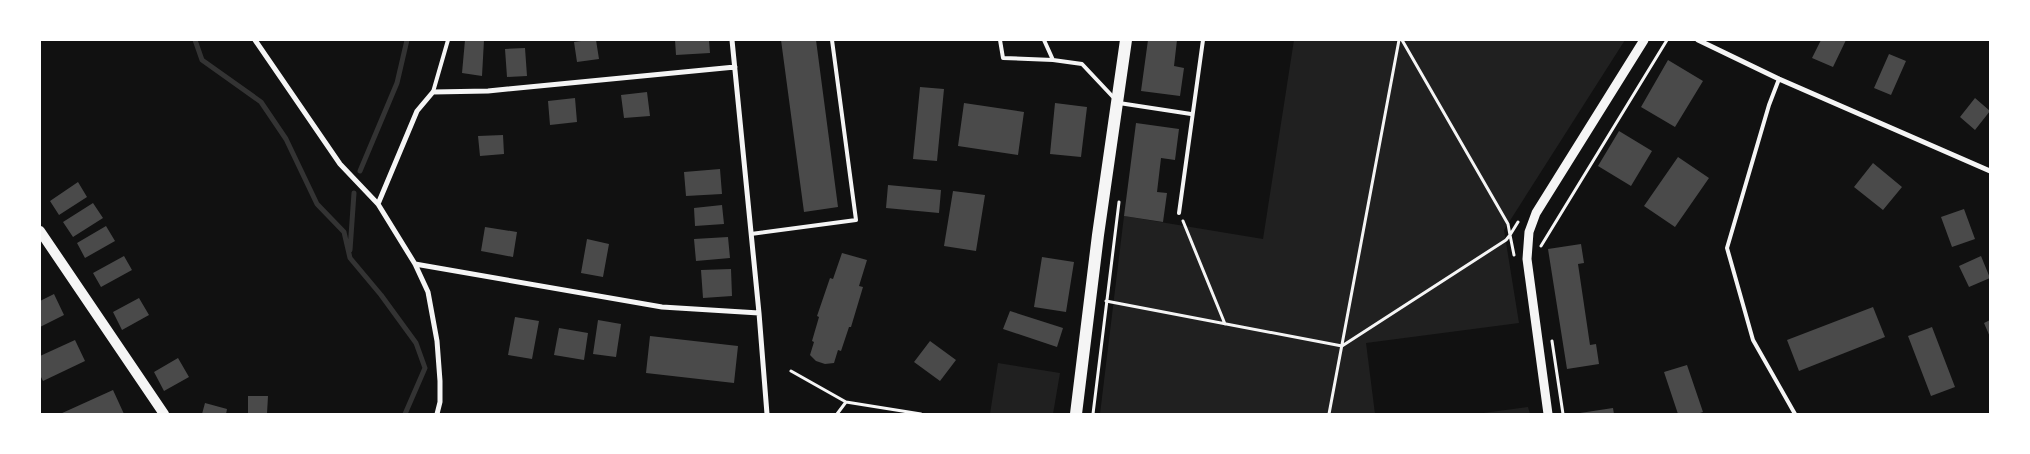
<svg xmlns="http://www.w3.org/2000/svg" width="2030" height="454" viewBox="0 0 2030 454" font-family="Arial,sans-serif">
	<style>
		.green { fill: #202020 }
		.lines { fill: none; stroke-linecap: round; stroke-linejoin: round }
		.stream { stroke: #333; stroke-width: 5 }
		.building { fill: #4a4a4a }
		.path { stroke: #f5f5f5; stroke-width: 3 }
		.service { stroke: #f5f5f5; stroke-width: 4 }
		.minor { stroke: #f5f5f5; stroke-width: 5 }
		.tertiary { stroke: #f5f5f5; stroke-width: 9 }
		.secondary { stroke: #f5f5f5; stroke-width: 10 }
		.primary { stroke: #f5f5f5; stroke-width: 12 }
	</style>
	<rect width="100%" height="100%" fill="#111"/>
	<path class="green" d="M1294,40H1625L1504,230L1519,323L1366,343L1375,414H1100L1124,216L1263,239Z
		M998,363L1060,373L1053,414H990Z
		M1528,407L1530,414H1476Z"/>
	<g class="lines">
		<path class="stream" d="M195,40L202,60L261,102L286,139L317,204L344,232L350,258L381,295L416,343L425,368L405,414
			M360,171L397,83L407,40
			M350,250L354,193"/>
	</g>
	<path class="building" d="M465,40H484L482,76L462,73Z
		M588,40H596L599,59L577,62L574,42Z
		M675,40H709L710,53L676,55Z
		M781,40H816L838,207L804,212Z
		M1148,40H1177L1174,66L1184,68L1180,96L1141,91Z
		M1821,40H1846L1833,67L1812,58Z
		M525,48L527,76L507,77L505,49Z
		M1889,54L1906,61L1891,95L1874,88Z
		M1668,60L1703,81L1675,127L1641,107Z
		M920,87L944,89L937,161L913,159Z
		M647,92L650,116L624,118L621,95Z
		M575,98L577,122L550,125L548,101Z
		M1975,98L1990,111L1975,130L1960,117Z
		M964,103L1024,112L1018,155L958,146Z
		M1055,103L1087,107L1081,157L1050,154Z
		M1136,123L1179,129L1175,160L1161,158L1157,192L1167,193L1163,222L1124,216Z
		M1619,131L1652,151L1631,186L1598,166Z
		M503,135L504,154L480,156L478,136Z
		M1678,157L1709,178L1675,227L1644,206Z
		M1873,163L1902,187L1883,210L1854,187Z
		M720,169L722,194L686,196L684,172Z
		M78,182L87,197L59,215L50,201Z
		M888,185L941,190L939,213L886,208Z
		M953,191L985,195L976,251L944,246Z
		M93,203L103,218L73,237L63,222Z
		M722,205L724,224L695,226L694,208Z
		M1964,209L1975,239L1952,247L1941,217Z
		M106,226L115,241L85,258L77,243Z
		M485,227L517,232L513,257L481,251Z
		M728,237L730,258L696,261L694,239Z
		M587,239L609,244L603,277L581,273Z
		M1581,244L1584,263L1578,264L1590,345L1596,344L1599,364L1567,369L1548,249Z
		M842,253L867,260L859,286L863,287L851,327H849L841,351L838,350L834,363L825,364L816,361L810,355L814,342L812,341L819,317L817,316L830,278L833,279Z
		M124,256L132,270L101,287L93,273Z
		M1981,256L1990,278L1969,287L1959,266Z
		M1042,257L1074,262L1066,312L1034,307Z
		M731,269L732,296L703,298L701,270Z
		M54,294L64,315L40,327V301Z
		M139,298L149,315L122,330L113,312Z
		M1873,307L1885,337L1799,371L1787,340Z
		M1010,311L1063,328L1057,347L1003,329Z
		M515,317L539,321L532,359L508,355Z
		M598,320L621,324L616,357L593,354Z
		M1990,320V337L1984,323Z
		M1932,327L1955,387L1931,396L1908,336Z
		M559,328L588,333L584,360L554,355Z
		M650,336L738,346L734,383L646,373Z
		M75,340L85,361L43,381L40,375V356Z
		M930,341L956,360L940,381L914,362Z
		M178,358L189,377L164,391L154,372Z
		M1687,365L1703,412L1697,414H1678L1664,372Z
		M113,390L124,414H60Z
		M248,396H268L267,414H248Z
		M205,403L227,409L226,414H202Z
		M1613,408L1614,414H1580V413Z"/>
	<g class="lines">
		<path class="path" d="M1183,221L1225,324
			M1541,246L1667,40
			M1514,255L1510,235L1518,222
			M1106,301L1342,346L1506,240L1510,235L1508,224L1402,40
			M1552,341L1563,414
			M791,371L846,402L921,414
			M837,414L846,402
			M1093,414L1119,202
			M1329,414L1399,40"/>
		<path class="service" d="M1000,40L1003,58L1053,60
			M1044,40L1053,60L1082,64L1114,98
			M1779,79L1769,105L1727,248L1753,340L1795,414
			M433,92L448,40
			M1119,103L1191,114
			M1179,213L1203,40
			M751,234L856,220L832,40"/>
		<path class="minor" d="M255,40L340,164L378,204L415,264L428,292L437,341L440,381V402L437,414
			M732,40L759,313L767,414
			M1698,40L1779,79L1990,171
			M378,204L417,111L433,92L488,91L735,67
			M415,264L662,307L759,313"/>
		<path class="tertiary" d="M1548,414L1527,259L1529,232L1536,213L1644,40"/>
		<path class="secondary" d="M40,231L164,414"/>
		<path class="primary" d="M1076,414L1098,235L1126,40"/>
	</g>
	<rect width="2030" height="454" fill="none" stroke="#ffffff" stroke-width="82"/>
</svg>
